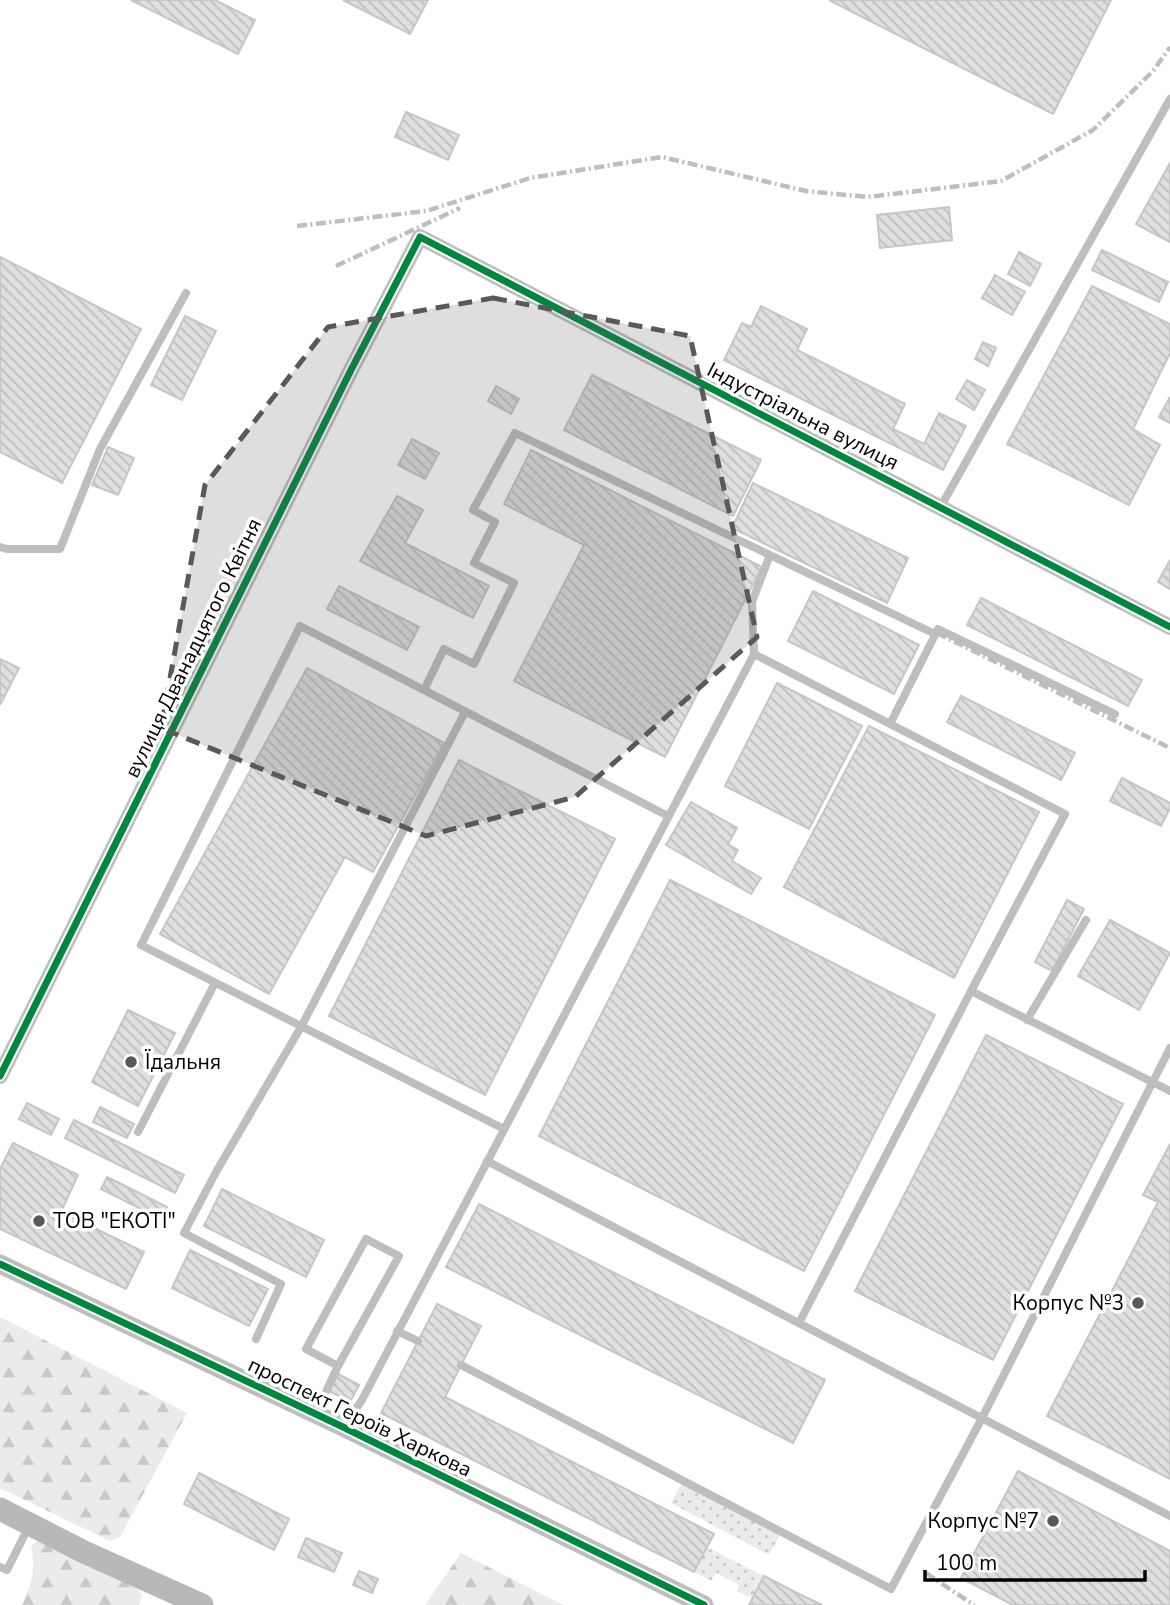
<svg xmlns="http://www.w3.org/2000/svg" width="1170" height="1605" viewBox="0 0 1170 1605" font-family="'Nunito Sans',sans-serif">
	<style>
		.grass { fill: url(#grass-dots) }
		.forest { fill: url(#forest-firs) }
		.building { fill: url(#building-back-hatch); stroke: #c6c6c6; stroke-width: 2 }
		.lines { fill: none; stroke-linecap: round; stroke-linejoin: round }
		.service { stroke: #bebebe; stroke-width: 8 }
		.minor { stroke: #bebebe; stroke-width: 16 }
		.tertiary { stroke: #bebebe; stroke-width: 19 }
		.secondary { stroke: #b8b8b8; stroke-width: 23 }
		.rail { stroke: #bebebe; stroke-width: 4.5; stroke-dasharray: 10 3.5 2 3.5; stroke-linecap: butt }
		.cycleway-casing { stroke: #fff; stroke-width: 11 }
		.cycleway { stroke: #00873e; stroke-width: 7 }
		.marked { fill: #595959; fill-opacity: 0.2; stroke: #595959; stroke-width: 5; stroke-dasharray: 14 9; stroke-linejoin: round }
		.poi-dot { fill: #595959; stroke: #fff; stroke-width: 2.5 }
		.labels { text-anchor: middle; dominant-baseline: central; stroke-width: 7; stroke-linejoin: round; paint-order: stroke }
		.street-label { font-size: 21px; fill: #000; stroke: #fff }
		.poi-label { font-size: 21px; fill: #000; stroke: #fff; text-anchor: start }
	</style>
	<defs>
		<pattern id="grass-dots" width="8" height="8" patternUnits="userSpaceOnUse" patternTransform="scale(1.75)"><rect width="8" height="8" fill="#ebebeb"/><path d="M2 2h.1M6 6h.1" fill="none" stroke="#c8c8c8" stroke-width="1.8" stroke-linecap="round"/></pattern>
		<pattern id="forest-firs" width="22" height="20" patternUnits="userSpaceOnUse" patternTransform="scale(1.75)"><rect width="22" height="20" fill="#ebebeb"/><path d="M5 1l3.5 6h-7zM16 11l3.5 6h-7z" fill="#c8c8c8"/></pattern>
		<pattern id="building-back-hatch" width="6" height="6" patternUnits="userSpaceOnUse" patternTransform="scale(1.75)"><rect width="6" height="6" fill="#dfdfdf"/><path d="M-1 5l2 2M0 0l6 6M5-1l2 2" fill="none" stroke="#bebebe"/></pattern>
	</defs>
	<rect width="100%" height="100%" fill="#fff"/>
	<path class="grass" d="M682,1483L780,1535L769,1555L671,1503Z
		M707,1547L764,1576L753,1599L737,1591L739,1585L716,1573L711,1581L694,1572Z"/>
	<path class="forest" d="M0,1317L187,1413L120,1537L110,1541L0,1488Z
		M41,1538L135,1584L142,1596L138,1605H22C32,1581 36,1572 31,1546Z
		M461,1553L563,1605H425Z"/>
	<path class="building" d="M131,0H215L255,20L238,54Z
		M343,0H428L410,34Z
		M829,0H1111L1053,114Z
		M406,112L459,135L448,160L395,137Z
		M1170,163V242L1136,224Z
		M949,207L952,240L880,248L877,215Z
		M1102,250L1168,282L1159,302L1092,270Z
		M1019,252L1041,264L1030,286L1008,274Z
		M0,257L141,329L62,483L0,452Z
		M995,275L1025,292L1012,315L982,298Z
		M1092,286L1170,324V353L1133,429L1160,445L1129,505L1007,444Z
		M761,306L807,329L797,350L905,404L893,429L924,444L939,413L966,426L943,470L724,360L742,323L751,327Z
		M185,316L216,331L182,400L151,385Z
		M983,342L996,348L988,366L975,359Z
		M592,375L761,460L733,516L564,430Z
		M967,380L985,390L974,410L956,399Z
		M496,386L519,399L511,414L488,401Z
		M1170,397V423L1159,417Z
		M412,439L439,453L425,479L398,465Z
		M108,447L134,458L118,495L92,485Z
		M531,450L762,567L665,757L514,681L584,545L504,504Z
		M753,483L908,558L887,603L732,528Z
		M397,496L423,510L405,543L489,586L473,618L360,561Z
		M1170,560V589L1158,582Z
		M339,586L419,627L407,650L327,609Z
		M813,591L919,645L894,694L788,641Z
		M981,598L1142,680L1128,706L967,625Z
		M0,659L19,668L0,705Z
		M307,668L444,743L373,872L345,857L269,994L160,934Z
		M777,683L862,726L809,829L725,786Z
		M961,696L1075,753L1061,780L947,722Z
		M869,726L1039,812L954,978L784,887Z
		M459,760L615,839L485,1095L329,1016Z
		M1122,778L1170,803V808L1161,826L1110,801Z
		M691,802L737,828L728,844L738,850L732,861L761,878L751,894L666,845Z
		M670,880L935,1015L804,1271L539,1136Z
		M1067,900L1084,909L1052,971L1035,962Z
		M1110,920L1170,953L1139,1010L1078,976Z
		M128,1010L175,1033L138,1106L92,1082Z
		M986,1035L1123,1104L993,1360L855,1291Z
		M27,1103L59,1119L51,1135L19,1119Z
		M100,1107L134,1124L127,1138L93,1122Z
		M74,1120L184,1175L175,1193L65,1138Z
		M13,1143L78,1175L61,1212L144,1252L126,1289L0,1229V1169Z
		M1170,1144V1479L1047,1416L1158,1202L1143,1195Z
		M107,1177L167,1207L161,1219L101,1189Z
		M222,1189L324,1240L306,1277L204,1226Z
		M479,1204L825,1380L793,1443L446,1267Z
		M190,1250L268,1289L249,1326L172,1288Z
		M437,1304L481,1326L445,1397L714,1534L694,1572L381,1413Z
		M338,1374L359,1385L350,1402L329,1391Z
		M1018,1471L1170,1551V1605H1013L961,1578Z
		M199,1473L289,1519L274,1550L184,1504Z
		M306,1538L342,1553L334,1572L298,1557Z
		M359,1571L378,1579L372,1593L353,1585Z
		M764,1576L797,1593L822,1605H749Z"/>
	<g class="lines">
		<path class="service" d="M940,508L1170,99
			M0,547L7,549H60L100,449L186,293
			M754,654L752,602L770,555
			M424,690L444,649L474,664L514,583L474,563L495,522L473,510L515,433L935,634
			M890,724L938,629L1115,714
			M1027,1020L1086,920
			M504,1129L141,945L300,626L668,816
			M138,1132L215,983
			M487,1161L1170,1516
			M799,1323L971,991
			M397,1331L418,1341
			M256,1339L281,1284L184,1233L216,1172L301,1027L465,712
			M461,1365L891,1589L982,1418L1170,1048
			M315,1415L338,1366L399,1256L366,1239L306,1349L338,1366
			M343,1427L362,1400L754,654L1065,814L971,991L1170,1091
			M0,1567L7,1570L29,1526"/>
		<path class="minor" d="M0,1076L351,370L420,237L1170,627"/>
		<path class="tertiary" d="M0,1264L343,1427L704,1605"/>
		<path class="secondary" d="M0,1509L84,1552L202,1605"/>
		<path class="rail" d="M297,226L426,211L530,178L662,157L806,191L867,197L1001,181L1093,130L1153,71L1170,47
			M336,266L460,208
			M937,633L1170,748
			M926,1573L974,1605"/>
		<g class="cycleway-casing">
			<path id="cycleway" d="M0,1076L351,370L420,237L1170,627
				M0,1264L343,1427L704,1605"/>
		</g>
		<use href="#cycleway" class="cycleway"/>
	</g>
	<path class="marked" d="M493,298L690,336L757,637L575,797L426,836L161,728L205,485L328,327Z"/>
	<g class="poi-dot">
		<circle cx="131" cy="1062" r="7"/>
		<circle cx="39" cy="1221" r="7"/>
		<circle cx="1138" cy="1303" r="7"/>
		<circle cx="1053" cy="1521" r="7"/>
	</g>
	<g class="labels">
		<g class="street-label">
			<text transform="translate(803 416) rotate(27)">Індустріальна вулиця</text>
			<text transform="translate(193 648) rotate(-64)">вулиця Дванадцятого Квітня</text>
			<text transform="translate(360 1417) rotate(26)">проспект Героїв Харкова</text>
		</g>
		<g class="poi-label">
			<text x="145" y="1062">Їдальня</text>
			<text x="53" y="1221">ТОВ "ЕКОТI"</text>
			<text x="1124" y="1303" text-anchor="end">Корпус №3</text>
			<text x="1039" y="1521" text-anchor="end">Корпус №7</text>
		</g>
	</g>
	<path d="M925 1570v10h220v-10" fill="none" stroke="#000000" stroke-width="3.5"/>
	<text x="936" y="1570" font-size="21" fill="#000000" stroke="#ffffff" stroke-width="5" paint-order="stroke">100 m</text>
</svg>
